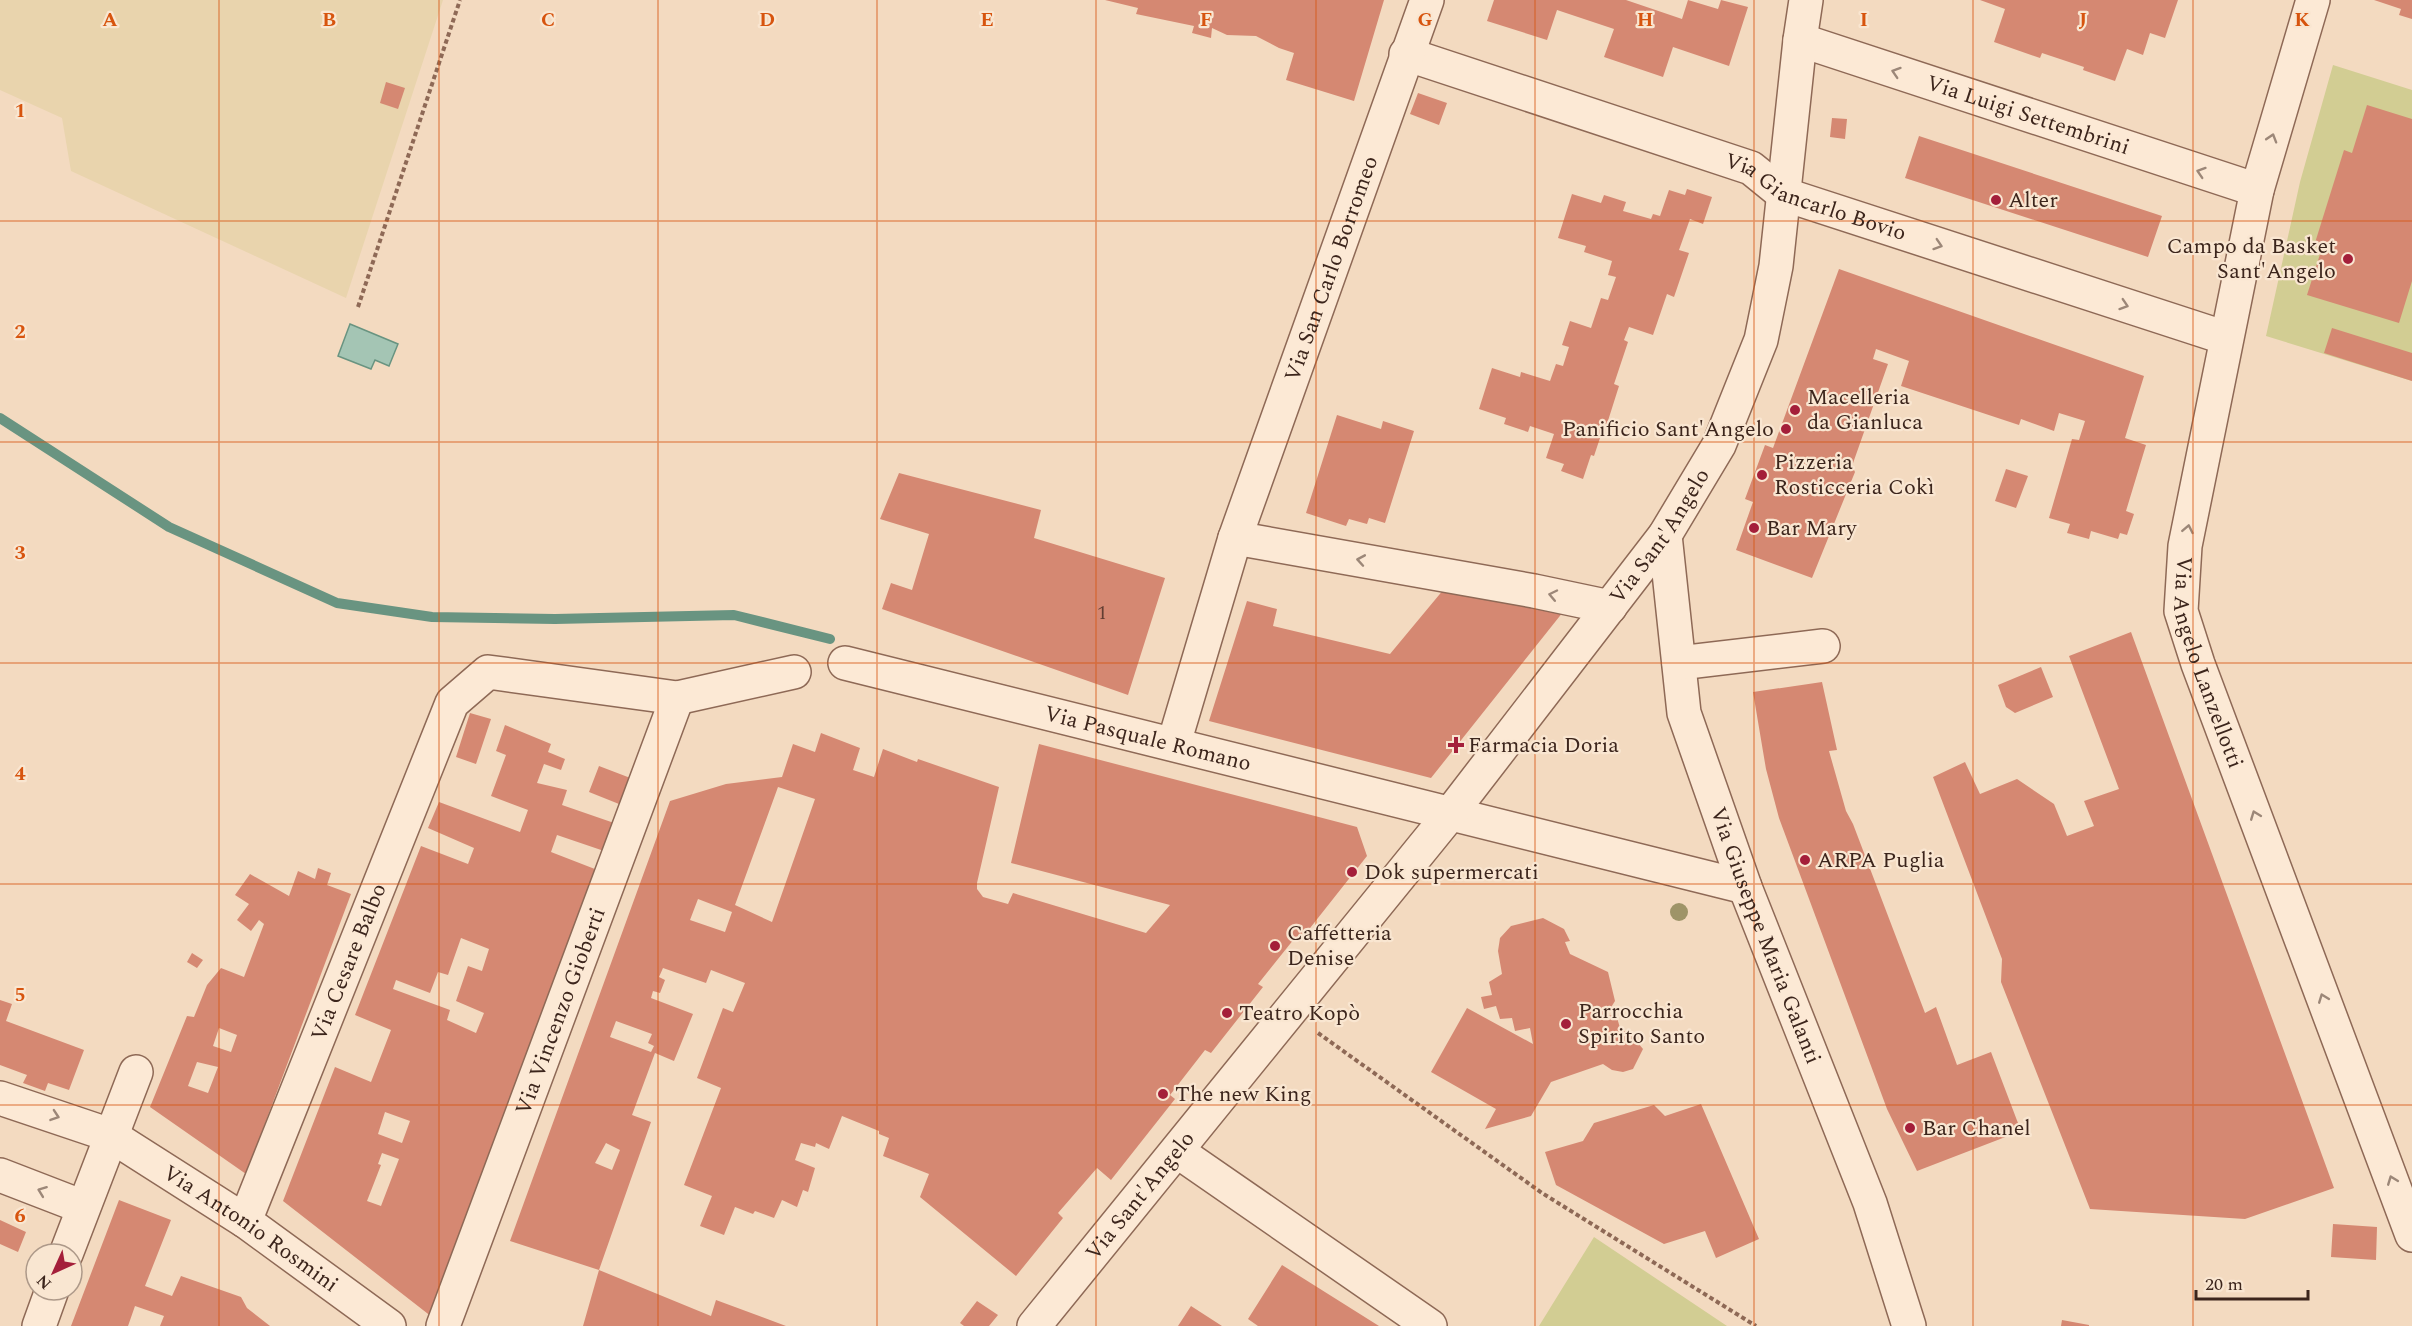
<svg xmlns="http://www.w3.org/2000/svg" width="2412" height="1326" viewBox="0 0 2412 1326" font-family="Spectral,serif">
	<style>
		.farmland { fill: #e9d4ad }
		.green { fill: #d2cd93 }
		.water { fill: #a4c5b4; stroke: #699481; stroke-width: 1.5 }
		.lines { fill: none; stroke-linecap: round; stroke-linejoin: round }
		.stream { stroke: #699481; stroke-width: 10 }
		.building { fill: #d58872; fill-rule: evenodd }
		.minor-casing { stroke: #8e6956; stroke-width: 36 }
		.path { stroke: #8e6956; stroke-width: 4; stroke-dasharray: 4.5 3; stroke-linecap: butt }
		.minor { stroke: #fce9d5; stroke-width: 33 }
		.tree { fill: #9e9468 }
		.oneway { stroke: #9c8778 }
		.grid { fill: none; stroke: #d7540e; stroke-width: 1.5; stroke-opacity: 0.55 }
		.poi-dot { fill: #a41f3a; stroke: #f9e6d1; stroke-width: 2 }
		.labels { text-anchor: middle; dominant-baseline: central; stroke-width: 4.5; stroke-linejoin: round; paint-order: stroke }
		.number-label { font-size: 20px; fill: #623e32 }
		.street-label { font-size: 22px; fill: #3c251c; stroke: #f9e6d1 }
		.poi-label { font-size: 22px; fill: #3c251c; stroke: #f9e6d1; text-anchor: start }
		.grid-label { font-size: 20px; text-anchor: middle; font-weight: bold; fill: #d7540e; stroke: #f9e6d1; stroke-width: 4.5; stroke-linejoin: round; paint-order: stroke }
	</style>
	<rect width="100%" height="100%" fill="#f3dac0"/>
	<path class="farmland" d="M0,0H443L346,298L71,171L62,118L0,90Z"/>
	<path class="green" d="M2333,65L2412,90V381L2266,336L2300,182Z
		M1594,1237L1727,1326H1539Z"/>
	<path class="water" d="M350,324L398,344L389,366L375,360L371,369L338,356Z"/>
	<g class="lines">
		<path class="stream" d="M0,418L169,527L337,603L432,617L555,619L734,615L830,639"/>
	</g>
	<path class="building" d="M1105,0H1384L1354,101L1286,80L1294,53L1279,48L1256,36L1227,35L1212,28L1211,38L1192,33L1194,26L1136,14L1138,8Z
		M1494,0H1626L1682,19L1688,0L1718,9L1721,0L1748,7L1729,66L1673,47L1663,77L1604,57L1614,29L1557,10L1547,40L1487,21Z
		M1980,0H2178L2165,38L2150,33L2143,55L2127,49L2115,81L2083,70L2084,67L2042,53L2040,58L1994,42L2005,9Z
		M2374,0H2412V19L2399,15L2401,9Z
		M386,82L405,88L398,109L380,103Z
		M1418,93L1447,103L1439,125L1410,114Z
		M2367,105L2412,119V281L2399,323L2307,295L2322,248L2314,246L2344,150L2352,153Z
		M1832,118L1847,119L1845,139L1830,137Z
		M1919,136L2162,216L2148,257L1905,178Z
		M1687,189L1712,197L1703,224L1690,219L1679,250L1689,253L1674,297L1667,294L1653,335L1629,327L1624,340L1628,342L1614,384L1619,386L1606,427L1604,426L1594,456L1591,455L1583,479L1561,471L1564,464L1546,458L1554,434L1530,426L1528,432L1504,424L1506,418L1479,409L1492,368L1520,377L1521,372L1550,381L1556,364L1563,366L1569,347L1562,345L1570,321L1591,328L1601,298L1608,300L1616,277L1608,275L1612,261L1584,252L1586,246L1558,238L1572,194L1601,203L1604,195L1626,202L1623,211L1651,219L1653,214L1660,216L1669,190L1685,195Z
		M1839,269L2144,376L2125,438L2146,445L2126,511L2134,514L2127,535L2120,533L2118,539L2091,531L2089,539L2067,533L2070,524L2049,518L2072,439L2079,440L2085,421L2059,413L2054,431L2021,419L2019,425L1901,386L1909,361L1876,349L1873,359L1888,364L1852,466L1855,472L1812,578L1736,550L1753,502L1745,499L1765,445L1773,448Z
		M2332,328L2412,353V381L2324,353Z
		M1337,415L1381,429L1383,421L1414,431L1385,523L1369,518L1367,524L1349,519L1346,526L1306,513Z
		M2006,469L2028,476L2016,508L1995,501Z
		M899,473L1041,510L1034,538L1165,578L1128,695L882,609L891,583L912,590L929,534L880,519Z
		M1444,589L1567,607L1431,778L1209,721L1247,601L1277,609L1273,626L1390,654Z
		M2131,632L2334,1188L2245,1219L2090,1209L2001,982L2002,959L1933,777L1965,762L1980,794L2017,779L2054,804L2067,836L2094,826L2084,801L2119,789L2069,656Z
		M2041,667L2053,697L2015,713L2006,707L1998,685Z
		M1822,682L1837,750L1829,751L1846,811L1853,824L1925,1013L1936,1007L1957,1065L1991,1052L2021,1131L1917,1171L1887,1109L1779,818L1766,769L1753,692Z
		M470,713L491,719L476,764L456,757Z
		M505,725L551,744L548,752L565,759L561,770L544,764L537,783L567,790L562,805L617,824L607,852L557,835L551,852L600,871L432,1317L283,1201L335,1067L371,1082L391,1030L355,1015L421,846L468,864L474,848L428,828L439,802L520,832L528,810L491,796L506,755L496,751ZM461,938L489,949L482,971L468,966L456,1001L484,1013L476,1033L447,1020L450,1010L393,989L396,980L430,993L438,972L448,975ZM385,1112L410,1121L402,1143L378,1134ZM382,1153L399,1159L381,1206L367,1201L381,1165L378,1164Z
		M821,733L860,748L853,770L874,777L883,749L917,762L918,759L999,787L977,883V889L983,897L1008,904L1013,893L1146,933L1170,905L1011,863L1039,744L1357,827L1367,856L1299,942L1294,939L1258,984L1263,987L1211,1053L1205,1050L1170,1095L1175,1099L1111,1180L1097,1168L1058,1213L1063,1218L1016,1276L920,1197L929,1174L883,1156L889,1138L879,1134V1131L842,1116L829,1149L816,1143L815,1147L801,1143L795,1160L815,1168L808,1192L803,1190L797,1207L782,1200L774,1218L755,1211L753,1214L735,1207L724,1235L700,1226L712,1196L684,1185L721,1088L697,1078L723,1008L733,1012L745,983L711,970L706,983L663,968L659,977L665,980L660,993L653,991L651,998L693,1014L674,1061L655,1053L632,1115L651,1122L599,1270L510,1241L670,801L726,784L782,777L793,744L815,752ZM778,787L815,799L772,922L735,905ZM698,899L732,912L725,932L690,920ZM616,1021L652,1034L648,1043L654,1046L651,1052L610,1037ZM606,1143L620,1150L612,1170L595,1163Z
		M599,766L633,779L624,806L589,792Z
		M318,868L331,873L327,885L351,894L246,1174L150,1107L187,1016L194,1017L207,985L221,968L244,977L264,924L259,920L251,931L237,920L249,904L235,895L250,874L289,896L298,871L315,879ZM219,1028L237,1035L231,1052L213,1046ZM197,1062L218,1067L208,1093L188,1086Z
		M1543,918L1564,929L1570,941L1565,942L1570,954L1608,972L1615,1001L1605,1017L1616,1014L1620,1028L1633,1037L1643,1049L1633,1069L1623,1072L1612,1070L1603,1064L1551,1082L1531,1116L1485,1129L1496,1109L1431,1072L1467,1008L1533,1044L1530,1028L1515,1031L1512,1018L1500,1019L1496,1006L1484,1009L1481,997L1492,995L1489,982L1502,974L1498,951L1500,938L1511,926Z
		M192,953L203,960L197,968L187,962Z
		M0,1000L12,1004L6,1021L84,1050L69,1090L48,1083L45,1091L23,1083L27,1075L0,1065Z
		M1701,1104L1759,1239L1716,1258L1705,1231L1664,1244L1556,1185L1545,1152L1583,1141L1594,1123L1654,1105L1665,1116Z
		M119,1200L171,1220L145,1286L172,1296L181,1276L241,1297L247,1308L270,1326H160L164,1316L135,1306L128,1326H71Z
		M0,1220L26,1232L18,1252L0,1244Z
		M2333,1224L2377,1227L2376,1260L2331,1257Z
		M1282,1265L1379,1326H1258L1248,1319Z
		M599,1270L711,1316L716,1300L786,1326H583Z
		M977,1301L998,1315L989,1326H964L960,1323Z
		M1191,1306L1222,1326H1178Z
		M2062,1320L2089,1325V1326H2061Z"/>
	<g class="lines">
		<g class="minor-casing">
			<g id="minor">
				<path id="s1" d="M2313,0L2257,190L2185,546L2181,611L2198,664L2412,1235"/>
				<path id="s2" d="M1800,40L2257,190"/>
				<path id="s3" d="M1406,54L1751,168L1783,194L2226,338"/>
				<path id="s4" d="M1665,535L1684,713L1745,887L1870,1203L1909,1326"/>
				<path d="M1235,538L1534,591L1610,607"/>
				<path id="s5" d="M845,663L1745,887"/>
				<path d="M1679,663L1823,646"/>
				<path id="s6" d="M1174,743L1235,538L1427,0"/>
				<path id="s7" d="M0,1098L110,1135L245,1221L389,1326"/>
				<path d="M1177,1151L1430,1326"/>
				<path d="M0,1175L83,1207"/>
				<path id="s8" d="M245,1221L452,703L488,672L677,698L794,672"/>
				<path d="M66,1254L136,1072"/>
				<path d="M39,1326L52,1290"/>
				<path id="s9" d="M443,1326L677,698"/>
				<path id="s10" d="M1034,1326L1450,814L1665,535L1719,445L1761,340L1776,266L1800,40L1806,0"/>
			</g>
		</g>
		<path class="path" d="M358,307L460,0
			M1318,1033L1542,1193L1756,1326"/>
		<use href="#minor" class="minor"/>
	</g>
	<circle class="tree" cx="1679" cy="912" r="9"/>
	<defs><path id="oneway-chevron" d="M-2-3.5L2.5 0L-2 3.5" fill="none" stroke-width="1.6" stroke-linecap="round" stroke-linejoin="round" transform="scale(1.5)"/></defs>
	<g class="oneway">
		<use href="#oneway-chevron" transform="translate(1896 72) rotate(-162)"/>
		<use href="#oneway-chevron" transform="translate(2272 138) rotate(-73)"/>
		<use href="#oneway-chevron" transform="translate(2201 172) rotate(-162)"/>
		<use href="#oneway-chevron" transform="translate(1938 245) rotate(18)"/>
		<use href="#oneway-chevron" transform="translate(2124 305) rotate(18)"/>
		<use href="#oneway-chevron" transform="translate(2188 529) rotate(-79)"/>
		<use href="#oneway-chevron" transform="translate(1361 560) rotate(-170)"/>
		<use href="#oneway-chevron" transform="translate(1553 595) rotate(-168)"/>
		<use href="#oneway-chevron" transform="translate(2255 815) rotate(-111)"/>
		<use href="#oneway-chevron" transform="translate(2323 998) rotate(-111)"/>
		<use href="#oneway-chevron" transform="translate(55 1116) rotate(19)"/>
		<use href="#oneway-chevron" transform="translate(2392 1180) rotate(-111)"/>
		<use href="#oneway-chevron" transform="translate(42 1191) rotate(-159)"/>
	</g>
	<path class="grid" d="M219,0V1326M439,0V1326M658,0V1326M877,0V1326M1096,0V1326M1316,0V1326M1535,0V1326M1754,0V1326M1973,0V1326M2193,0V1326M0,221H2412M0,442H2412M0,663H2412M0,884H2412M0,1105H2412"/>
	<g class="poi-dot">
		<circle cx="1996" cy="200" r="6"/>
		<circle cx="2348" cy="259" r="6"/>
		<circle cx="1795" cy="410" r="6"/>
		<circle cx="1786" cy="429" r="6"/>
		<circle cx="1762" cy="475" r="6"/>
		<circle cx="1754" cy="528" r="6"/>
		<path d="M1453 736h6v6h6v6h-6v6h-6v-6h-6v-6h6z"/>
		<circle cx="1805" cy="860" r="6"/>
		<circle cx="1352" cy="872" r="6"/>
		<circle cx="1275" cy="946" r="6"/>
		<circle cx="1227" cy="1013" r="6"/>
		<circle cx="1566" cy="1024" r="6"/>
		<circle cx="1163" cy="1094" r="6"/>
		<circle cx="1910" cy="1128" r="6"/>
	</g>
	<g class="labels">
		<g class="number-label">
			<text x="1102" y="613">1</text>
		</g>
		<g class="street-label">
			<text stroke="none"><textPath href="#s2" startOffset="240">Via Luigi Settembrini</textPath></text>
			<text stroke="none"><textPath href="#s3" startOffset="435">Via Giancarlo Bovio</textPath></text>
			<text stroke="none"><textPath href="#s6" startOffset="500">Via San Carlo Borromeo</textPath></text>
			<text stroke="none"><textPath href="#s10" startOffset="1008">Via Sant'Angelo</textPath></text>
			<text stroke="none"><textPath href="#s1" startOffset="682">Via Angelo Lanzellotti</textPath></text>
			<text stroke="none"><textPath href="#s5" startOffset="312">Via Pasquale Romano</textPath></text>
			<text stroke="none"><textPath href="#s4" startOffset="416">Via Giuseppe Maria Galanti</textPath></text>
			<text stroke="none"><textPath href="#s8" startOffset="279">Via Cesare Balbo</textPath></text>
			<text stroke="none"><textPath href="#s9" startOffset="336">Via Vincenzo Gioberti</textPath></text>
			<text stroke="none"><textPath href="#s10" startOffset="168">Via Sant'Angelo</textPath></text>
			<text stroke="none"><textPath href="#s7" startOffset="285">Via Antonio Rosmini</textPath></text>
		</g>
		<g class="poi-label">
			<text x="2008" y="200">Alter</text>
			<text x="2336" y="246" text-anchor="end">Campo da Basket<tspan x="2336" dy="25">Sant'Angelo</tspan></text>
			<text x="1807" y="397">Macelleria<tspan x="1807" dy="25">da Gianluca</tspan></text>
			<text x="1774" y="429" text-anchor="end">Panificio Sant'Angelo</text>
			<text x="1774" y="462">Pizzeria<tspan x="1774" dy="25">Rosticceria Cokì</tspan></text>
			<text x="1766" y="528">Bar Mary</text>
			<text x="1468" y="745">Farmacia Doria</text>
			<text x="1817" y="860">ARPA Puglia</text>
			<text x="1364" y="872">Dok supermercati</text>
			<text x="1287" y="933">Caffetteria<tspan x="1287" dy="25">Denise</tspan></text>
			<text x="1578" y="1011">Parrocchia<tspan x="1578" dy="25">Spirito Santo</tspan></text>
			<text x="1239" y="1013">Teatro Kopò</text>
			<text x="1175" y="1094">The new King</text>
			<text x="1922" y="1128">Bar Chanel</text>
		</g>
	</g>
	<g class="grid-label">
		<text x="110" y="26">A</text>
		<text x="329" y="26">B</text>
		<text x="548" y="26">C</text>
		<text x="767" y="26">D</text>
		<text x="987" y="26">E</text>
		<text x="1206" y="26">F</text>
		<text x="1425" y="26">G</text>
		<text x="1645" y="26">H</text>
		<text x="1864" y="26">I</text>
		<text x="2083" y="26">J</text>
		<text x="2302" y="26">K</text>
		<text x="20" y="117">1</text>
		<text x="20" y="338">2</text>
		<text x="20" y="559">3</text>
		<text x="20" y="780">4</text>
		<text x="20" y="1001">5</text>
		<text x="20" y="1222">6</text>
	</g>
	<g transform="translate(54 1272) rotate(225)"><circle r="28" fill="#f9e6d1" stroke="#ad9989" stroke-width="1.5"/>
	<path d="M0-4.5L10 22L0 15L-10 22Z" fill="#a41f3a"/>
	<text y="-9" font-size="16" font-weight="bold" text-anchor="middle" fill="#3c251c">N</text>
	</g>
	<path d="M2196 1290v9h112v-9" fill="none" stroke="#3c251c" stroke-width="3"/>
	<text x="2205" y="1290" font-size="18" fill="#3c251c" stroke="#f9e6d1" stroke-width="4.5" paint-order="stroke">20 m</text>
</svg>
